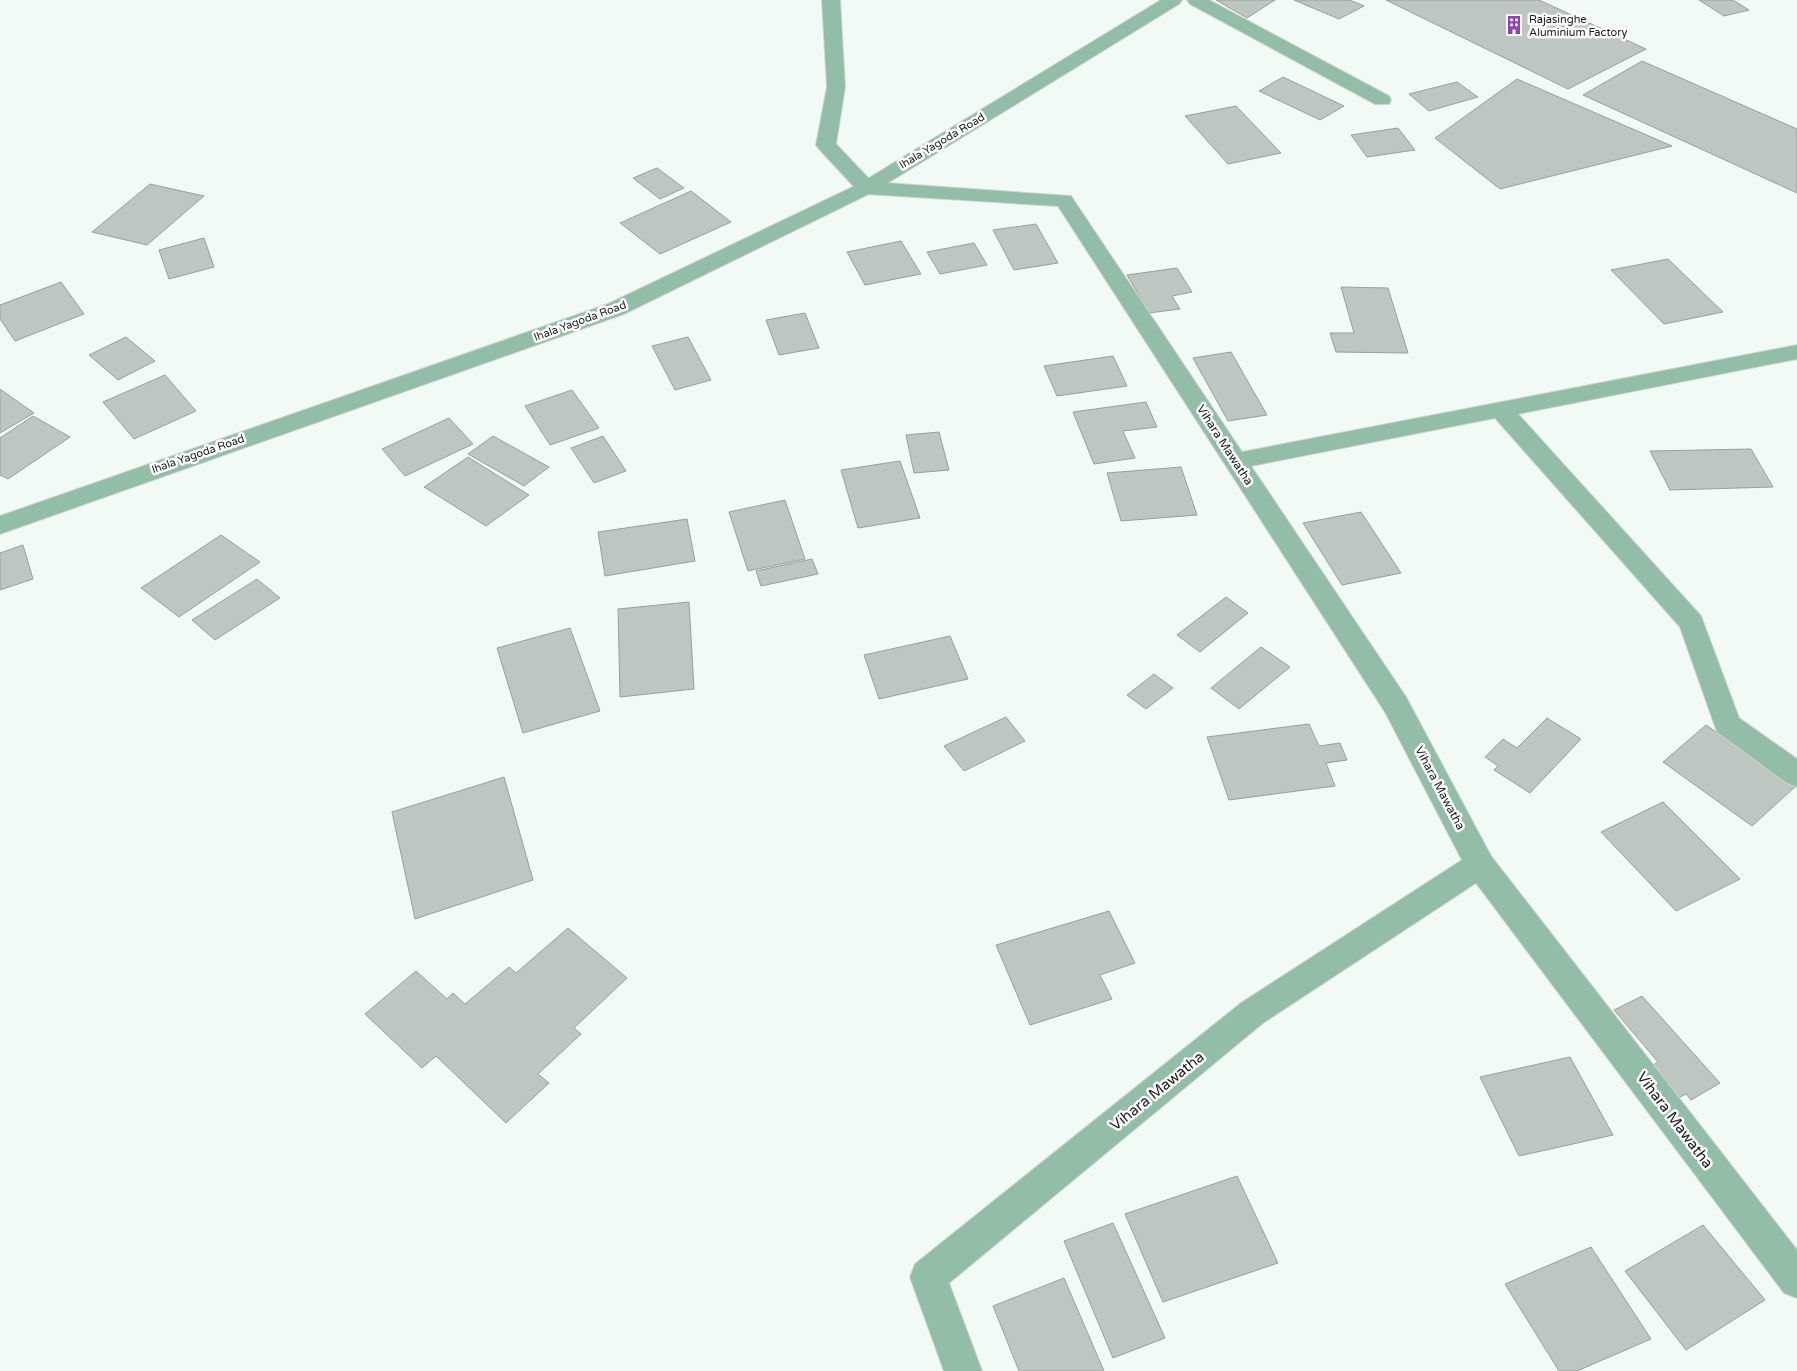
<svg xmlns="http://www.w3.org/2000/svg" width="1797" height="1371" viewBox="0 0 1797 1371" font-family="'Varela Round',sans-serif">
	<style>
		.building { fill: #bdc6c0; stroke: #97a09a }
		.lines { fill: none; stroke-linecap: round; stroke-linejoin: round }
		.minor-casing { stroke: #ced6d2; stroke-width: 2 }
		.tertiary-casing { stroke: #ced6d2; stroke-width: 2 }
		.minor { fill: #92bda6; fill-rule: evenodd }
		.tertiary { fill: #92bda6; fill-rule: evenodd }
		.labels { text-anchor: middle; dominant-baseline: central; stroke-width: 5; stroke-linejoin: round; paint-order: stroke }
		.far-poi-label { font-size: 11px; fill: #161a18; stroke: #fff; text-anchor: start }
		.far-street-label { font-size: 11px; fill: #161a18; stroke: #fff }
		.street-label { font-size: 12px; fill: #161a18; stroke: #fff }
		.near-street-label { font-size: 15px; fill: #161a18; stroke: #fff }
	</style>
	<rect width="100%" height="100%" fill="#f1faf5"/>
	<path class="building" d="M1216,0H1275L1247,18Z
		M1294,0H1350L1364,6L1339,19Z
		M1386,0H1539L1646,49L1568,89Z
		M1699,0H1733L1749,10L1724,16Z
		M1642,61L1797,129V193L1583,95Z
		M1283,77L1344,106L1320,120L1259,91Z
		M1517,79L1672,146L1500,189L1435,138Z
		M1457,82L1478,97L1429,111L1409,94Z
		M1236,106L1281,153L1228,164L1185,116Z
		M1398,128L1415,150L1367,157L1351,135Z
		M657,168L684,188L660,199L633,178Z
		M150,184L204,196L147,245L92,232Z
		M691,191L731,222L660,254L620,223Z
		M1036,224L1058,263L1014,270L993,230Z
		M204,238L214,267L169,279L159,250Z
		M901,241L921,274L865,285L847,252Z
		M974,243L987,265L940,274L927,252Z
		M1668,259L1723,312L1664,324L1611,270Z
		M1177,268L1192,292L1172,296L1180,309L1149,313L1127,275Z
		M61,282L84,314L15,341L0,319V305Z
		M1341,287L1388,288L1408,353L1336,352L1330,333H1354Z
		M805,313L819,348L779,355L766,320Z
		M126,337L155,361L118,380L89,355Z
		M688,337L711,380L675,390L652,346Z
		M1231,352L1267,415L1228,421L1193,358Z
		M1113,356L1127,386L1057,396L1044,366Z
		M165,375L196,411L134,439L103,402Z
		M0,389L34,413L0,433Z
		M572,390L599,428L550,445L525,406Z
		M1146,402L1157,427L1123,431L1135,458L1094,464L1073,412Z
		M33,416L70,437L8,479L0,475V438Z
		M449,418L473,444L405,476L382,449Z
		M939,432L949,470L914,473L906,435Z
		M493,436L549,467L524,486L468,454Z
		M603,436L626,471L594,483L571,448Z
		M1751,449L1773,487L1670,490L1650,451Z
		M468,457L529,495L486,526L424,487Z
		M900,461L920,518L858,528L841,470Z
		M1181,467L1197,515L1121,521L1107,473Z
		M785,500L805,559L748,571L729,512Z
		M1361,512L1401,573L1342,585L1303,523Z
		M687,519L695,561L605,576L598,532Z
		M221,535L260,562L179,617L141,588Z
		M23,545L33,579L0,590V553Z
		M812,559L818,574L761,586L756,571Z
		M257,579L280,598L215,640L192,620Z
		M1226,597L1248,613L1200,652L1177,635Z
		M689,602L694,689L620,697L618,609Z
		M570,628L600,711L523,733L497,648Z
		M950,636L968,679L879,699L864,655Z
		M1261,647L1290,667L1239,709L1211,688Z
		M1154,674L1173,688L1146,709L1127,695Z
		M1006,717L1025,741L964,771L944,746Z
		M1547,718L1581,739L1530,793L1494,770L1498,766L1485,757L1503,739L1517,748Z
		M1309,724L1319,746L1340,743L1347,760L1326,763L1335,786L1229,800L1207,737Z
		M1706,725L1795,787L1752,826L1663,762Z
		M504,777L533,880L415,919L392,812Z
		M1663,802L1740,879L1676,911L1601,832Z
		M1109,911L1135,963L1100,975L1112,999L1030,1025L996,945Z
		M568,928L627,978L574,1028L581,1034L538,1074L549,1083L506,1123L436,1056L422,1068L365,1014L416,971L447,999L453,993L465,1004L509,967L516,973Z
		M1642,996L1720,1083L1691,1100L1686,1094L1674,1100L1647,1069L1658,1062L1614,1010Z
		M1570,1057L1613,1135L1519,1156L1480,1077Z
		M1237,1176L1278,1263L1163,1302L1125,1214Z
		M1113,1223L1165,1338L1113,1358L1064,1241Z
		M1703,1225L1765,1300L1686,1350L1625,1271Z
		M1591,1247L1651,1339L1577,1371H1559L1505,1284Z
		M1064,1278L1104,1371H1019L993,1306Z"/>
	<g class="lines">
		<g class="minor-casing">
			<path id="minor" d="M822,0H840L845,87L836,144L872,182L1071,196L1242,452L1797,345V359L1518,414L1701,616L1739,718L1797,759V787L1787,783L1717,732L1680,627L1495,418L1251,466L1406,697L1491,856L1797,1250V1298L1784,1293L1476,883L1263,1023L949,1283L982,1371H944L910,1277L915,1264L1241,1003L1462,860L1385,712L1058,206L866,194L859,192L819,149L816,145L827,87Z
				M1187,0H1209L1389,96L1391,100L1389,104H1375L1190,4Z"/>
		</g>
		<g class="tertiary-casing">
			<path id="tertiary" d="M1161,0H1182L1179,4L873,192L624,314L0,534V516L608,304L859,184Z"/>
		</g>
		<use href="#minor" class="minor"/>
		<use href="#tertiary" class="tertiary"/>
	</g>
	<defs>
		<g id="building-bare" transform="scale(1.5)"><path d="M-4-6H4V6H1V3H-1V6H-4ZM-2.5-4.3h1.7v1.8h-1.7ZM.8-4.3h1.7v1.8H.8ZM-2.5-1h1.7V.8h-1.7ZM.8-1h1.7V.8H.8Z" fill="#8c43b6" stroke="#fff" stroke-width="2.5" paint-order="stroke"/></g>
	</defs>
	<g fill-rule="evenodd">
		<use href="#building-bare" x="1514" y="25"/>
	</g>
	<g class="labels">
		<g class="far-poi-label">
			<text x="1529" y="19">Rajasinghe<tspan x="1529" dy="13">Aluminium Factory</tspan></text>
		</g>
		<g class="far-street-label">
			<text transform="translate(942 141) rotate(-31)">Ihala Yagoda Road</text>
			<text transform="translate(580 321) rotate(-20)">Ihala Yagoda Road</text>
			<text transform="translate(198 454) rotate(-19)">Ihala Yagoda Road</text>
		</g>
		<g class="street-label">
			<text transform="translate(1225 445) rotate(57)">Vihara Mawatha</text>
			<text transform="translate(1440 788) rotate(62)">Vihara Mawatha</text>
		</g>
		<g class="near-street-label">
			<text transform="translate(1157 1091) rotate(-39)">Vihara Mawatha</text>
			<text transform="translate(1675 1120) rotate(53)">Vihara Mawatha</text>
		</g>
	</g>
</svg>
